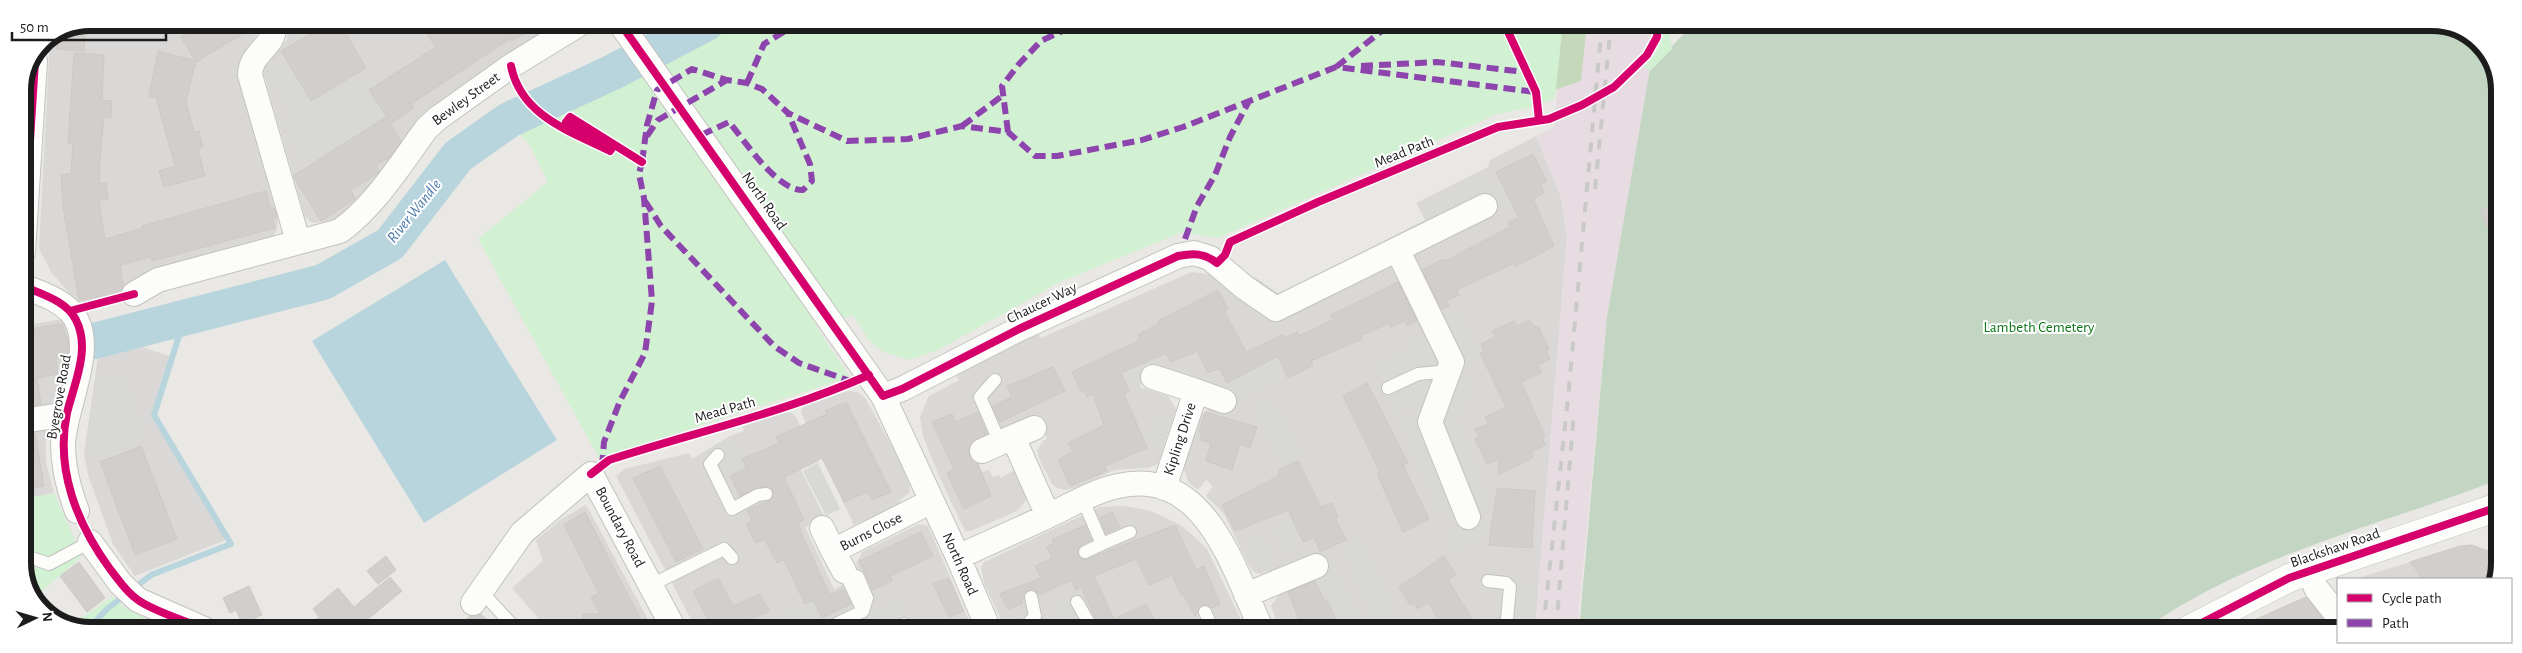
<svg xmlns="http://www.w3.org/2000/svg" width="2522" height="653" viewBox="0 0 2522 653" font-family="'Alegreya Sans',sans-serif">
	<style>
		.residential { fill: #d9d8d6 }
		.industrial { fill: #e8dce3 }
		.religious { fill: #d8d8d6 }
		.forest { fill: #c5d9ba }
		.cemetery { fill: #c3d5c3 }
		.park { fill: #d2f0d2 }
		.water { fill: #b8d5dd }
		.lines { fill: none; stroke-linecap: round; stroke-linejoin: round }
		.stream { stroke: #b8d5dd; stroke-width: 6 }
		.river { stroke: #b8d5dd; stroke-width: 36 }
		.building { fill: #d1cecb; stroke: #cdcac5 }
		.service-casing { stroke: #c3c2c0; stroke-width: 14 }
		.minor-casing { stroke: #c3c2c0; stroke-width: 26 }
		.tertiary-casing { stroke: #c3c2c0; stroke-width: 29 }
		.service { stroke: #fcfcfb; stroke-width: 12 }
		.minor { stroke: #fcfcfb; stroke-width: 24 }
		.tertiary { stroke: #fcfcfb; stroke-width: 28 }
		.rail { stroke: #c9c9c8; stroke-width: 4; stroke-dasharray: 10 10; stroke-linecap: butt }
		.quiet { stroke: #8e44ad; stroke-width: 6; stroke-dasharray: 12 6; stroke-linecap: butt }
		.cycleway-casing { stroke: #fff; stroke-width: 11 }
		.cycleway { stroke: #d6006c; stroke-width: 8 }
		.labels { text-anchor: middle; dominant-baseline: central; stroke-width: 4; stroke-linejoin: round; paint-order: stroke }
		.street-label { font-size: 15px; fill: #1c1c1c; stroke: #fff }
		.park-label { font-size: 15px; fill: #0e7617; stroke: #fff }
		.water-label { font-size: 16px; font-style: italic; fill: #4b79a8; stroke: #fff }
		.rim { fill: none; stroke: #1c1c1c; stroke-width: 6 }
	</style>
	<rect width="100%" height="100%" fill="#eae8e4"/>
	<path class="residential" d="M90,23H259V31L240,59L237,74L278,220L277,230L273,236L252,247L128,293L83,304L70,294L51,272L39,249L50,39Z
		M288,23H572L523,53L347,217L316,223L311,222L305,217L264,75L263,70L287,39Z
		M1536,136L1561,197L1567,236L1535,630H1280L1271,606L1278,596L1267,571L1261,574L1254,572L1249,566L1224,514L1206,496L1213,486L1206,480L1198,490L1188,482L1185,471L1179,469L1199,418L1209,408L1226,412L1233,390L1147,364L1140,387L1168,396L1176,409L1158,464L1147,468L1115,470L1074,488L1065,490L1057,488L1052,484L1040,461L1037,450L1043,441L1047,439L1035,415L1037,419L972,455L974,461L977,460L982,472L989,470L993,477L999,475L1000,478L1015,470L1027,497L1024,503L1017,511L971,531H965L939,476L923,436L920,417L929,396L959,380L956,376L1038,332L1041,338L1192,272L1209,274L1231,291L1244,287L1255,277L1279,294L1425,220L1416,203L1488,167L1490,160Z
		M69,318L76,357L71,376L56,407L46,409V463L54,493L23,499V326Z
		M143,347L172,357L154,415L228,539L135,576L113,544L88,475L84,453L98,357Z
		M848,391L858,392L865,398L899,459L910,486L909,493L899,501L901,505L854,525L801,413L802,408L808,405Z
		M784,412L792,413L796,417L818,462L801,470L825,518L805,527L834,589L859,577L856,563L862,552L919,524L928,526L973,630L696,629L616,476L625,469L689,453L692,459L730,436L744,431L742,425Z
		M586,505L589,510L653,629H527L539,619L512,588L543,561L536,540L560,520Z
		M1123,506L1148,510L1179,524L1196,538L1207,549L1246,630H1006L984,583L981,567L984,562L1100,507Z
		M2410,562L2423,579H2355Z"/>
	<path class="industrial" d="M1563,23H1654L1652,40L1635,62L1650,71L1607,317L1577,630H1535L1567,236L1561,197L1536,136L1554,127Z
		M1672,23H1694L1685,34Z"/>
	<path class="religious" d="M287,61L311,101L355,75L363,88L373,82L379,92L373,96L387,117L308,164L283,122L294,115L269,71Z
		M1481,176L1487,188L1499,183L1509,203L1498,208L1487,188L1467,197L1469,201L1431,220L1422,206L1462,188L1461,185Z
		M1456,314L1478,357L1464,364L1442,321Z
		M1424,336L1435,359L1422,365L1410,343Z
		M1412,350L1417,364L1384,380L1378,366Z
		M1133,359L1146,364L1139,386L1126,381Z
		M1272,363L1279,375L1238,397L1230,384Z
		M124,375L145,439L95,458V412L103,377Z
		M1457,376L1471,380L1460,416L1446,412Z
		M1419,383L1426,397L1396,410L1391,396Z
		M1271,403L1301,456L1286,464L1255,410Z
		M1155,418L1170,423L1162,447L1147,442Z
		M1417,418L1454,508L1441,513L1403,423Z
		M1456,422L1490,508L1477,513L1442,427Z
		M732,441L745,468L730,476L716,448Z
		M818,463L840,509L826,516L803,471Z
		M1478,518L1485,535L1454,547L1447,531Z
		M1291,523L1300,544L1287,550L1277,529Z
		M1261,537L1271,560L1257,566L1247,543Z
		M1357,539L1391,609L1377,616L1343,545Z
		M1332,565L1359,618L1345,625L1318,571Z
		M1518,589L1538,592L1534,630H1513Z
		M815,602L822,618L796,630H781L776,621Z
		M898,602L904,615L877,629L871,615Z
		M1070,603L1080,624L1065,630L1055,610Z
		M1198,618L1204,630H1187L1185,624Z"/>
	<path class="forest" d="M1517,23H1587L1581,81L1546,93Z"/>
	<path class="cemetery" d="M1694,23L2445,24L2482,45L2499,86L2498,480C2378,526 2249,555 2143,630H1579L1607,317L1650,69Z"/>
	<path class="park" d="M707,23H1563L1555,98L1537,106L1497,114L1218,238L1183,232L1060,282L938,350L909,360L884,352L870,342L853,315L816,327L850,377L599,458L478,239L548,182L530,146L509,120L611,73Z
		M1654,23H1667L1672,49L1650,71L1635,62L1651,40Z
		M54,493L82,556L38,595L67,623L40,608L23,571V499Z
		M113,597L123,607L167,629H77L70,625Z"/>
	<path class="water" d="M445,260L557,440L424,523L312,341Z"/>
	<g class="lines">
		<path class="stream" d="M133,589L151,575L231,544L154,415L184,320
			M88,629L107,609L125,595"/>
		<path class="river" d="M94,341L323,282L390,244L458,156L509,120L611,73L707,23"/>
	</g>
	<path class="building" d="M205,23H260L196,62L181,37Z
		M329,23H340L366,68L311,101L281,51Z
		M419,23H541L512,41L510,39L496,48L411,104L414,108L391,123L369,90L436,47Z
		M85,25L84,51L56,49L57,36Z
		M158,51L196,61L186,101L194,132L199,131L203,147L198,149L205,176L164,187L159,171L175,166L156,98L149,96Z
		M74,53L104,55L102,100L112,101L111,118L104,117L100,159V184L106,183L108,198L99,201L105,239L143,228L142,226L266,191L270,207L274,208L277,217L273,220L275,228L152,261L150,257L120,265L123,286L120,294L79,300L63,207L61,174H71L73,144L68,143Z
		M386,117L401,141L390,157L376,165L379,171L377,174L351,190L355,199L321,221L293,176Z
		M1533,154L1547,182L1540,185L1544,193L1533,199L1554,246L1515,267L1514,263L1457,290L1459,295L1447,300L1449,306L1442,309L1422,270L1443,259L1445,261L1510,227L1508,222L1519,218L1496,172Z
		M2499,202V255L2480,210Z
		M1398,282L1417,321L1407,326L1404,321L1391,327L1389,323L1361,336L1362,339L1311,361L1313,365L1288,378L1278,356L1227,383L1219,368L1208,373L1197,351L1171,362L1166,353L1121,373L1129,392L1124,394L1147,448L1105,466L1107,471L1070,486L1058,460L1073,452L1068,443L1104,425L1093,394L1087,397L1084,390L1081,392L1072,372L1140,340L1138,335L1159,323L1158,321L1218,290L1228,309L1224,311L1246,352L1283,335L1285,338L1297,332L1299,336L1333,320L1331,315Z
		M1530,320L1534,327L1538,326L1549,349L1546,351L1550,359L1538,365L1541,373L1521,382L1545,436L1542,437L1545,445L1531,452L1533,458L1498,475L1499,459L1487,464L1475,439L1479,437L1475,429L1488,424L1485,417L1506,407L1480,353L1484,351L1481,344L1495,337L1492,331L1514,321L1516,326Z
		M62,324L68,341L67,356L56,358L58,374L37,378L41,404L23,407V330Z
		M1053,367L1065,391L1000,422L993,406L1012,397L1007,386Z
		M1367,383L1408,463L1403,465L1429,519L1403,532L1377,474L1380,472L1343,396Z
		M846,402L891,492L872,500L867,492L844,502L822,458L784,477L804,520L798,523L801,530L800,531L830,595L843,589L851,604L822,618L813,600L805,604L784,560L777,563L765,540L756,543L746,524L752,521L747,510L771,500L774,493L773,490L769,486L757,487L740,496L730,476L747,468L742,459L779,443L776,437L818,418L827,414L825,411Z
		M978,412L987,434L971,443L968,450L970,457L978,464L991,496L964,509L947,473L954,469L932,422L952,414L956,422Z
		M1205,412L1257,427L1250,448L1240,444L1232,470L1206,461L1211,443L1200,440L1202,432H1199Z
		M35,433L44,486L23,490V434Z
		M141,446L177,539L135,555L100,462Z
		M1298,461L1321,507L1332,503L1338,517L1335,518L1346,540L1320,552L1314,537L1303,542L1288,510L1235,531L1222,505L1280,475L1278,470Z
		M660,466L703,549L676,562L633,478Z
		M1497,488L1535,491L1532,548L1489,545Z
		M585,512L609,559L646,629H582V614H600L591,597L599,593L564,525Z
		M1112,512L1120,527L1106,533L1100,518Z
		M1085,525L1091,540L1081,545L1077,552L1080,558L1085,560L1175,525L1196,570L1204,566L1220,604L1212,608L1206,604L1201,605L1195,616L1184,595L1182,596L1172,575L1149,585L1136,559L1094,576L1114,619L1146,604L1156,622L1139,630H1101L1081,587L1076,590L1071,580L1039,595L1034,589H1029L1023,594L1022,604L1008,609L1000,594L1041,578L1035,566L1052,558L1047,547L1054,543L1052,540Z
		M921,532L933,556L890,576L892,581L873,590L859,561Z
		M2472,545L2493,553L2495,579H2423L2410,562L2460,546Z
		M386,556L396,570L378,584L367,571Z
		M1444,556L1456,575L1448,580L1479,630H1444L1428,602L1418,609L1413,603L1410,605L1399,587Z
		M79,562L105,598L87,612L60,576Z
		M390,577L402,591L356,629H304L319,617L313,609L338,588L354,607Z
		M718,578L733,606L759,594L770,611L742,623L745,630H713L693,591Z
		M949,578L963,611L949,617L933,584Z
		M1315,581L1324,600H1327L1341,630H1303L1288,592Z
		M249,586L262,615L242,623L236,610L230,613L223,598Z
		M2306,597L2331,628L2321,630H2232Z
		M481,614L496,629H456L470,616Z"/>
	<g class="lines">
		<g class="service-casing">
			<path id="service" d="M995,380L980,397L1000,443
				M1388,388L1418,374L1449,371
				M718,455L710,464L732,509L758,495L766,494
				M1083,500L1102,544L1130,532
				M1085,552L1102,544
				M23,555L49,564L90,542
				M844,571L863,611
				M1488,581L1506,583L1510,587L1506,630
				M651,585L724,549L732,558
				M481,591L516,629
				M1077,602L1093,630
				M1205,612L1213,630
				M824,630L863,611L867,598L858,577L844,571
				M891,630L904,624
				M1016,630L1028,624L1035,616L1031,597"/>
		</g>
		<g class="minor-casing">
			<path id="minor" d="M273,23C279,45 250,51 250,75L298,241
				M620,23L883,396L958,557L989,630
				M1398,251L1452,362L1430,422L1468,517
				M23,252L35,61
				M23,286C39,293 57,298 70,311C100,342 64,407 63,444C63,467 69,490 77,511
				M134,294L158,280L340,231C376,205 401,163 427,128L438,118L511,66L581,23
				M1153,377L1196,391
				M883,396L902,389L1019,329L1178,256L1194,253L1210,258L1244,287L1276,309L1485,206
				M23,421L67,414
				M1034,428L1013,437L1048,516C1071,505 1094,491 1118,486C1206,466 1233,569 1262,630
				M982,451L1013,437
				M1164,488L1196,391L1224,401
				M822,528L833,551L932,501
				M90,542L121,584L138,600L204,629
				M833,551L844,571
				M958,557L1048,516
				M2309,570L2316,588L2338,616
				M1246,595L1316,566
				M473,603L522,533L591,474L674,629"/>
		</g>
		<g class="tertiary-casing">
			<path id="tertiary" d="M2188,630L2289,578L2498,507"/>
		</g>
		<use href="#service" class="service"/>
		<use href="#minor" class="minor"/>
		<use href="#tertiary" class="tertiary"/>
		<path class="rail" d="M1595,189L1611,23
			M1543,630L1568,398L1602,23
			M1556,630L1574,411"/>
		<path class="quiet" d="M1361,66L1437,62L1525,72
			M1336,67L1392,23
			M747,83L764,44L798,23
			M962,126L1002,96
			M1008,132L1002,86L1019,64L1041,41L1079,23
			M701,135L729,122C745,141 777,191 803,190L812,181L810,164L788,113
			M647,136L658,120L727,80
			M642,162L647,125L657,90L692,69L727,80L747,83L762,89L788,113L847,141L908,139L962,126L1008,132L1035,156H1057L1142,140L1183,127L1336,67L1536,92
			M645,201L661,226L774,346L799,363L853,382
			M1185,239L1197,206L1215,175L1230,137L1249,101
			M602,467L604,442L620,401L645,353L652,301L644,198L639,174L643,158"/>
		<g class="cycleway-casing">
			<path id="cycleway" d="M620,23L883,396L902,389L1019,329L1178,256C1194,253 1204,253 1217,263L1225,255L1230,242L1318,202L1498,127L1549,119L1582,105L1614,87L1647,55L1657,37L1658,23
				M1504,23L1536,92L1539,120
				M511,66C521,116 570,131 610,151L612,148L566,122L570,117L642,162
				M23,252L35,61
				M23,286C41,294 67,301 76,320C91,349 74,384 67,413C55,469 77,524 110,569C118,579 126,592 138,600C155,612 184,620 204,629
				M70,311L134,294
				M591,474L609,460C696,432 786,412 869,375
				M2188,630L2289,578L2498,507"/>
		</g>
		<use href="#cycleway" class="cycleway"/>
	</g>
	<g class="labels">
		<g class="street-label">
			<text transform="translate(466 99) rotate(-36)">Bewley Street</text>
			<text transform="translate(1404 152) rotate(-22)">Mead Path</text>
			<text transform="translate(764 201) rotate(55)">North Road</text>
			<text transform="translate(1042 303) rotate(-26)">Chaucer Way</text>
			<text transform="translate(59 397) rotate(-80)">Byegrove Road</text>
			<text transform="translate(725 410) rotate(-16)">Mead Path</text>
			<text transform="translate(1180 439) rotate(-72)">Kipling Drive</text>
			<text transform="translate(620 527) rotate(62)">Boundary Road</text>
			<text transform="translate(871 532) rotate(-27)">Burns Close</text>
			<text transform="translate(2335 548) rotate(-19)">Blackshaw Road</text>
			<text transform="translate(960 564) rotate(66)">North Road</text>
		</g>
		<g class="park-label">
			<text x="2039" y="327">Lambeth Cemetery</text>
		</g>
		<g class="water-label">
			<text transform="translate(414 211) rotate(-51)">River Wandle</text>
		</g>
	</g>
	<path d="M0 0H2522V653H0ZM90 31H2432A59 59 0 0 1 2491 90V563A59 59 0 0 1 2432 622H90A59 59 0 0 1 31 563V90A59 59 0 0 1 90 31Z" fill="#fff" fill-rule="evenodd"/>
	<path class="rim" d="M90 31H2432A59 59 0 0 1 2491 90V563A59 59 0 0 1 2432 622H90A59 59 0 0 1 31 563V90A59 59 0 0 1 90 31Z"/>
	<rect x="2337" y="578" width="175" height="65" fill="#ffffff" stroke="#a4a4a4"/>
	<rect x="2347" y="594" width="25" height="8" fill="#d6006c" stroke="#a4a4a4"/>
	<text x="2382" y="603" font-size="15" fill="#1c1c1c">Cycle path</text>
	<rect x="2347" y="619" width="25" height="8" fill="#8e44ad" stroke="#a4a4a4"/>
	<text x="2382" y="628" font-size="15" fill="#1c1c1c">Path</text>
	<g transform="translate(35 618) rotate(85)" stroke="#ffffff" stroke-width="4" paint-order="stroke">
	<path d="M0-4L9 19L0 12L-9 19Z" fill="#1c1c1c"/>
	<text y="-8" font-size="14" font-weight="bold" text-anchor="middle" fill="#1c1c1c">N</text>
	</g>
	<path d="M12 32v8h154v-8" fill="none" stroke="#1c1c1c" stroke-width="2.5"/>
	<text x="20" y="32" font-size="15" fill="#1c1c1c" stroke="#ffffff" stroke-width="4" paint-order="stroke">50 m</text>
</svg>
